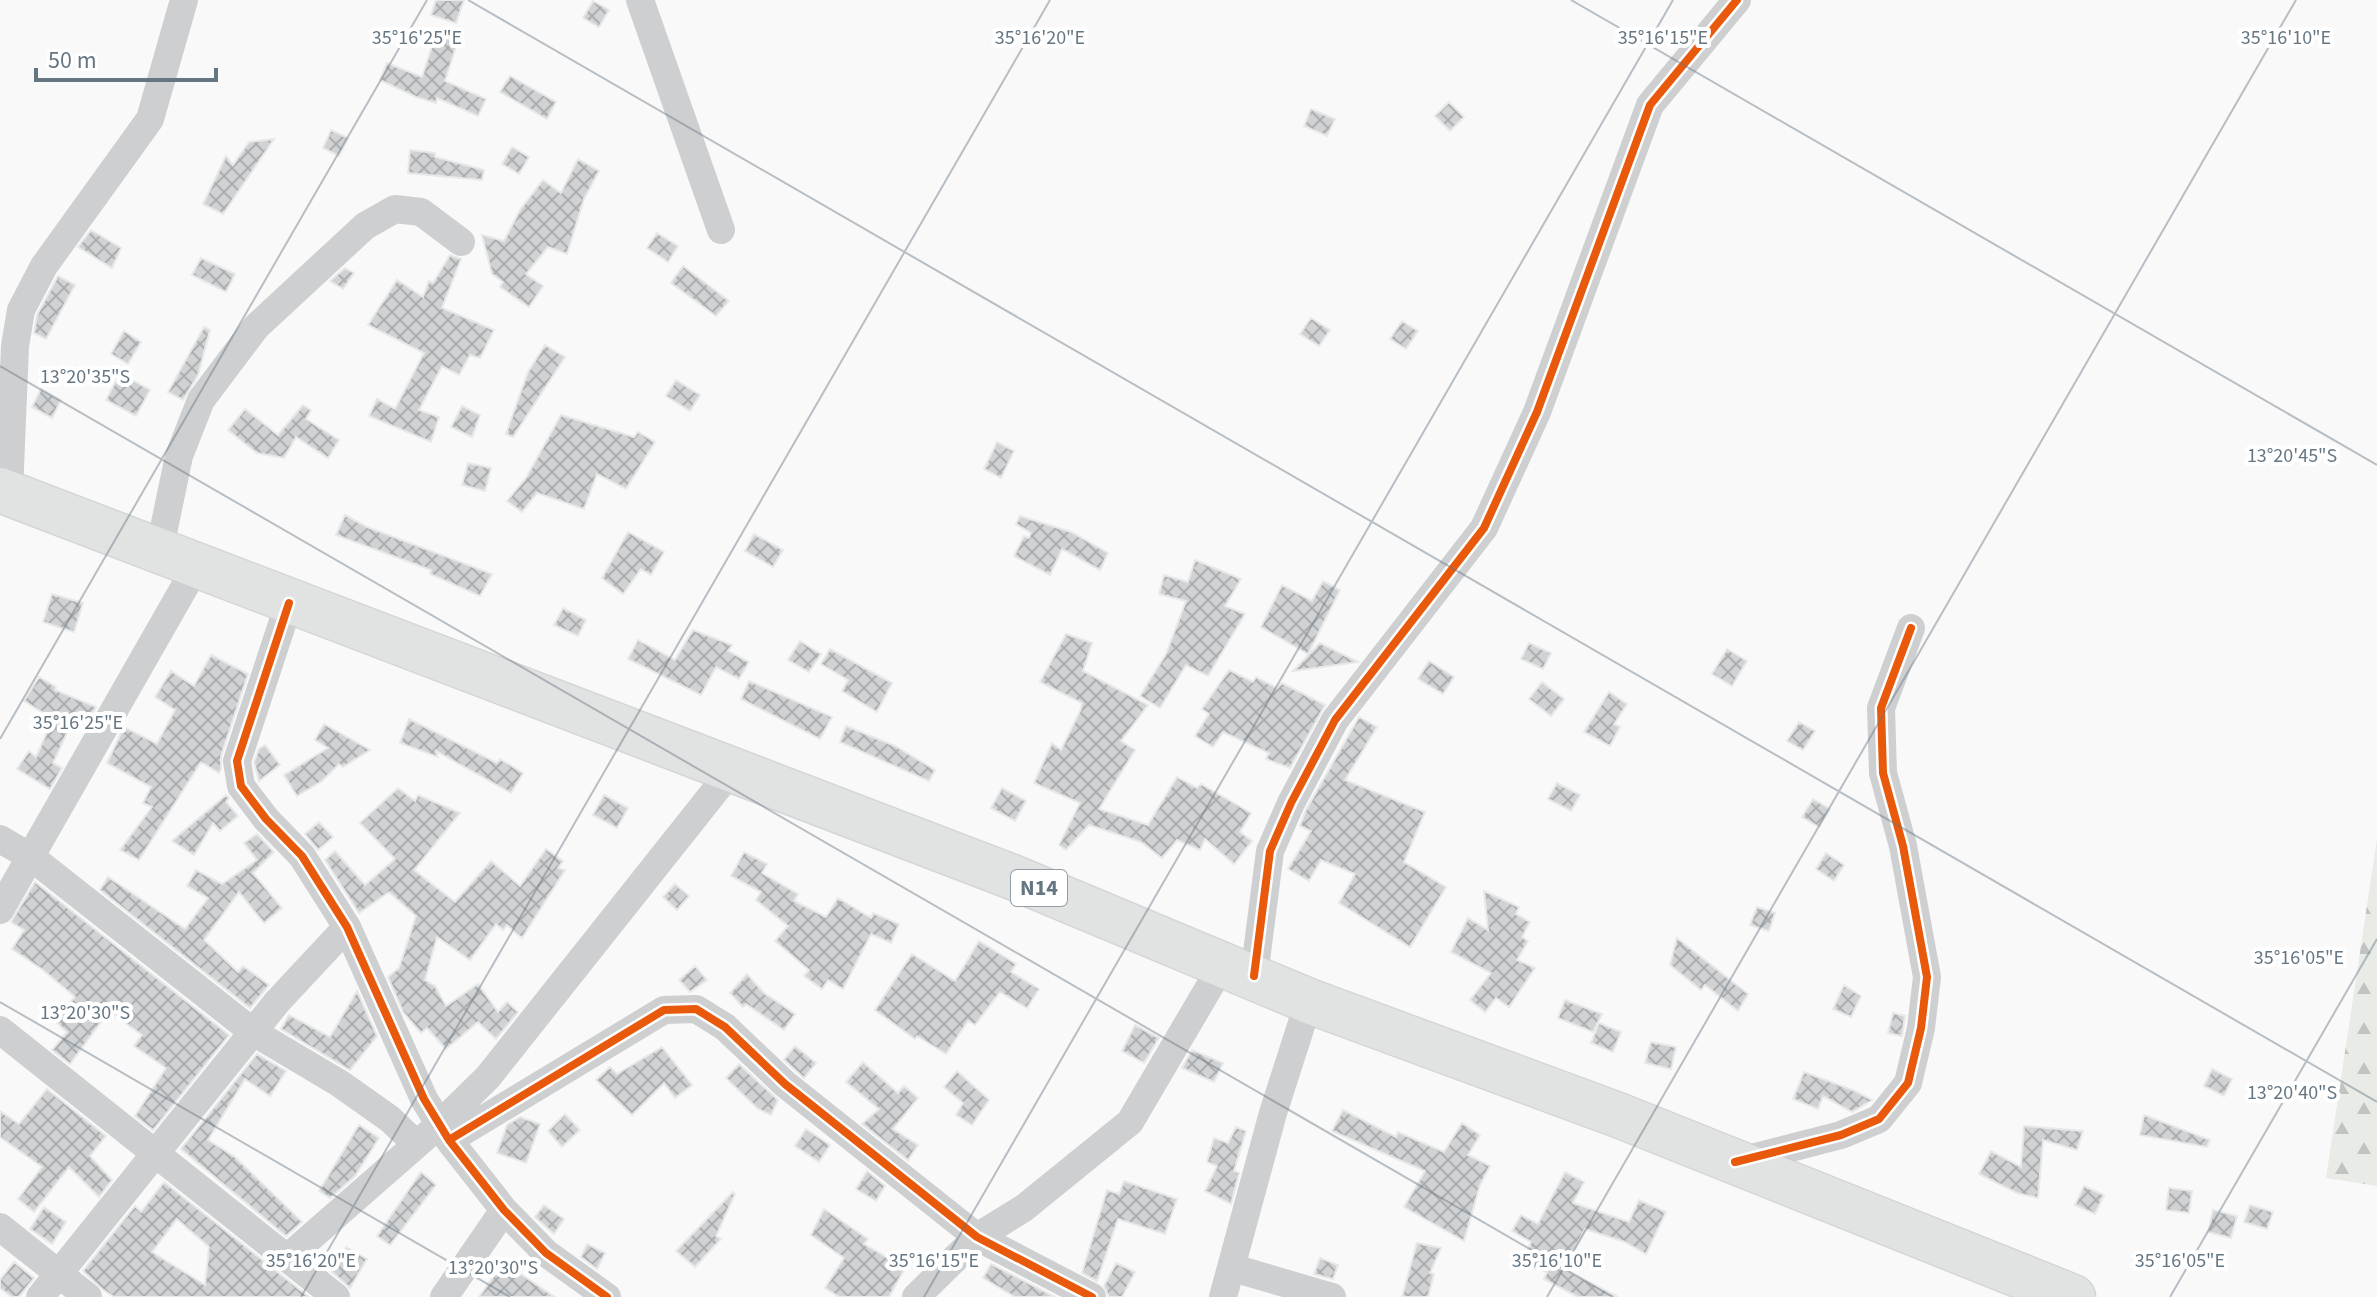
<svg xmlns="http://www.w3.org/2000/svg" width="2377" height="1297" viewBox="0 0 2377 1297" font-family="'Source Sans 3',sans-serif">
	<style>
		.forest { fill: url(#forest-firs) }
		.building { fill: url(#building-cross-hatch); stroke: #e8e8e8; stroke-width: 2; fill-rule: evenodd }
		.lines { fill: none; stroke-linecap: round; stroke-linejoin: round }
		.primary-casing { stroke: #d5d6d7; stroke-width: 47 }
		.street { stroke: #cecfd0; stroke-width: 28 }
		.primary { stroke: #e1e2e2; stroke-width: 44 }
		.cycleway-casing { stroke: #fff; stroke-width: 13 }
		.cycleway { stroke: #e8590c; stroke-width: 8 }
		.ticks { fill: none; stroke: #657683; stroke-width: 2; stroke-opacity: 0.45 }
		.labels { text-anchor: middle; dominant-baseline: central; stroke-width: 8; stroke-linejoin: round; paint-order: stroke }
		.shield { fill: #fff; stroke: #939fa8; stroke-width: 2 }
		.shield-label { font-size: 22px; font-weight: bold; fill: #657683 }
		.ticks-label { font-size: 20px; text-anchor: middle; fill: #657683; stroke: #fff; stroke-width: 8; stroke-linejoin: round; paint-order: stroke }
	</style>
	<defs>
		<pattern id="forest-firs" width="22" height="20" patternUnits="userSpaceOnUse" patternTransform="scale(2)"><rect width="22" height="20" fill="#e8ebe6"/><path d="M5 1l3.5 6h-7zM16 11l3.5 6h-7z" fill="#c0c3c0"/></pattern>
		<pattern id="building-cross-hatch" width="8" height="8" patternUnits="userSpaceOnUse" patternTransform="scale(2)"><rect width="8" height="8" fill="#d0d2d3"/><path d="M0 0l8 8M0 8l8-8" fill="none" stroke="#acafb1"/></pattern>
	</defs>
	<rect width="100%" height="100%" fill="#f9f9f9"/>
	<path class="forest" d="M2377,839V1186L2326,1178Z"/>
	<path class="building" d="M436,0H464L456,23L431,15Z
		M593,1L609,10L599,27L583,18Z
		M436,34L458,40L445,81L486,99L478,116L437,98L436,103L416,97L380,80L387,63L422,77Z
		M510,76L556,102L547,119L500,92Z
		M1449,102L1464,117L1450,131L1435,116Z
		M1311,109L1335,119L1327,136L1304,126Z
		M331,130L348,138L339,156L323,148Z
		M274,139L223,214L203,204L226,156L233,165L249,142Z
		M512,147L529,157L519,174L502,164Z
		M410,150L435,153V157L484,170L482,180L408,173Z
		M578,159L599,171L584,199L567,254L548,247L526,274L543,286L529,307L500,287L503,282L492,274L482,235L504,241L520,210L543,180L561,193Z
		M91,230L121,248L112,268L78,247Z
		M657,233L678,246L668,262L647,248Z
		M450,255L461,259L442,308L494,330L480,358L470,355L459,375L442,366L419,410L439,417L431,442L369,416L377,399L395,409L424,353L368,325L397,280L423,297L429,281L433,283Z
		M201,258L235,274L226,292L192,275Z
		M683,266L729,301L716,316L671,283Z
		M345,268L354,273L343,289L330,281Z
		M58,276L75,285L46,339L34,333L37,315Z
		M1311,318L1330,330L1319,346L1300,334Z
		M1402,321L1418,331L1406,349L1390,339Z
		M204,327L210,330L198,375L183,400L168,392Z
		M124,331L141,342L128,364L111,354Z
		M545,345L565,357L513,437L506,434L528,372Z
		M120,373L150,390L136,416L106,400Z
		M676,380L700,395L690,411L666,396Z
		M41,389L61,400L52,418L32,407Z
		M303,405L311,410L306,419L339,440L328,458L296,437L284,458L257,453L228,430L245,409L278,435Z
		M462,406L480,415L472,437L451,427Z
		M561,415L634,437L638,432L655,442L626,489L597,474L584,509L537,493L522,512L507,501L526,478Z
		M997,442L1014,451L1001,478L984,469Z
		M468,463L491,468L485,491L462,485Z
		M345,515L367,527L492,574L480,596L430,574L431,570L336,535Z
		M1020,516L1071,532L1108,553L1100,570L1062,549L1050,575L1014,556L1024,536L1029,538L1031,533L1016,524Z
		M628,532L664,552L651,575L641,569L623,594L602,578Z
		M754,534L783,550L773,567L745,551Z
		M1195,560L1241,579L1225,606L1245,614L1208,676L1186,665L1160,708L1140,696L1166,654L1186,601L1159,594L1164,575L1188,582Z
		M1323,581L1340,590L1308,654L1261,627L1282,585L1312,601Z
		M52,594L83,603L74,632L43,622Z
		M563,608L586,620L578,636L554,625Z
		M693,630L732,645L728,651L749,662L739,679L716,667L701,695L628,659L638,640L675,660Z
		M1066,634L1092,643L1083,671L1148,705L1121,741L1135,750L1099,809L1148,825L1177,777L1197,788L1201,784L1251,813L1240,832L1252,841L1234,864L1205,839L1200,850L1177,840L1162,858L1141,842L1089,825L1066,850L1059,845L1080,803L1034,783L1052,743L1061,750L1081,709L1082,703L1040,682Z
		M800,641L821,654L809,672L788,660Z
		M1320,643L1358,662L1293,671Z
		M1529,643L1551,653L1543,669L1521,659Z
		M830,649L892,683L877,712L842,691L848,680L821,664Z
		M1727,649L1747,661L1732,686L1712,674Z
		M211,655L248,674L221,756V769L219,773L201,762L139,860L120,850L152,807L143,803L151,787L107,763L124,727L157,744L175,710L155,697L171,671L194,686Z
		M1429,661L1454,677L1443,694L1418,679Z
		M1229,670L1253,682L1256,677L1277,688L1282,683L1325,705L1290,768L1266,759L1269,753L1223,732L1213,747L1195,736L1209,714L1202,709Z
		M39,677L56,687L55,690L96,707L85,727L72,722L53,763L62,768L50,789L17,769L29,751L36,757L53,719L24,701Z
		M749,681L832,717L820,739L741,699Z
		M1542,682L1564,699L1551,716L1529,699Z
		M1609,692L1627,704L1614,724L1620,727L1610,746L1584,732Z
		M1359,717L1377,727L1345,780L1425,812L1404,862L1446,887L1410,947L1339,903L1355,874L1321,860L1309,881L1288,869L1311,831L1300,826L1306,810Z
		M409,719L497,763L500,759L523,773L511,793L436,751L438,757L400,743Z
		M1799,722L1815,731L1803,750L1787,741Z
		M324,724L370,750L343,767L339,764L322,781L297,796L284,775L328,748L315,740Z
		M846,726L895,746L935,770L929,781L840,742Z
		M265,745L280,765L259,781L254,762L259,749Z
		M1557,783L1580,795L1571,811L1548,799Z
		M398,788L415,801L418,795L460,813L414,870L455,902L491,861L520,886L546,849L563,861L558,868L565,870L522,938L507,925L503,930L496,924L470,960L437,937L425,980L435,986L446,1006L478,984L498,1012L507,1002L518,1012L496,1039L478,1022L446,1049L427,1028L421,1033L403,1012L388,977L399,968L416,916L389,892L359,913L325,860L335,851L365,885L395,859L360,823Z
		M1002,788L1026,801L1015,821L991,808Z
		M226,795L229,798L226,802L238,816L220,831L213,823L194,855L172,841Z
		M604,795L628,808L617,828L593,815Z
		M1813,799L1830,809L1819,827L1802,817Z
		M319,822L333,837L318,850L305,834Z
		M257,834L274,852L253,873L282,908L264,923L239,892L204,940L238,972L243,966L269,985L250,1008L100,890L108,877L185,929L208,898L187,886L196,870L222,884L257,860L244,843Z
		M744,852L767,864L762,873L798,894L794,901L826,917L838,898L871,918L873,913L899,924L891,943L871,934L843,989L828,980L822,989L804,976L809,970L775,941L788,926L756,900L761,892L731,876Z
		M1826,853L1844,865L1834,881L1816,869Z
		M35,882L229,1035L153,1130L135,1116L166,1068L134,1046L142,1035L109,1011L70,1064L52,1050L67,1032L54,1020L75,997L43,970L12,949L24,930L11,922Z
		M675,884L689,896L677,910L663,897Z
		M1484,891L1519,907L1516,914L1530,922L1522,937L1528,941L1517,960L1535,968L1509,1007L1496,998L1485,1012L1470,1000L1491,973L1451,952L1468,918L1488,930Z
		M1757,907L1775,913L1769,931L1750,925Z
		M1677,938L1748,994L1738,1011L1705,985L1701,990L1670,965Z
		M979,941L1016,964L1011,972L1039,989L1027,1008L1000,992L975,1025L968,1021L946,1054L917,1036L915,1039L875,1010L912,954L955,981Z
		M695,966L707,980L690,992L679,980Z
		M747,974L764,993L795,1014L784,1030L746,1004L743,1007L730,993Z
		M1844,985L1861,996L1851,1017L1833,1009Z
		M357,991L377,1036L350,1070L281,1029L289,1015L330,1037Z
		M1565,1000L1602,1014L1593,1032L1558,1018Z
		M1893,1013L1905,1016L1902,1036L1888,1033Z
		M1599,1023L1621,1032L1613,1052L1591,1043Z
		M1135,1025L1159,1038L1144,1063L1122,1051Z
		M1651,1042L1676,1047L1671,1069L1645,1063Z
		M795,1046L816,1063L804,1078L784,1060Z
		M662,1047L692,1085L675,1098L664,1083L632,1115L596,1080L610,1067L617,1074Z
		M1192,1050L1223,1063L1214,1082L1182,1068Z
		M257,1054L286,1071L270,1096L245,1079L208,1140L235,1157L302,1222L286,1236L181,1149Z
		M863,1062L898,1093L904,1086L918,1098L893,1129L918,1145L908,1160L862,1124L879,1109L846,1082Z
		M739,1064L778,1100L771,1115L758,1109L726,1078Z
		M2212,1069L2232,1079L2224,1096L2204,1086Z
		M957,1071L989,1100L972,1125L956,1115L963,1103L944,1087Z
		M1804,1072L1855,1091L1872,1100L1852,1112L1823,1096L1818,1109L1793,1099Z
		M47,1089L106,1136L90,1156L112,1180L99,1197L69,1167L34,1212L18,1199L42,1167L0,1137V1111L19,1124Z
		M1343,1110L1396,1137L1398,1132L1444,1152L1462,1123L1480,1135L1468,1155L1490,1166L1480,1185L1464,1241L1404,1207L1425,1171L1332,1131Z
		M565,1114L580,1130L562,1147L548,1131Z
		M2144,1115L2210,1140L2207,1147L2140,1135Z
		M520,1117L540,1124L526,1163L497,1153L507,1125Z
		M359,1125L379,1138L355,1176L330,1198L319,1191Z
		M2024,1126L2083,1131L2077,1150L2043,1140L2038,1198L2017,1193L1979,1174L1991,1151L2021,1167Z
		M1236,1127L1246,1131L1234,1171L1239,1173L1231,1204L1205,1191L1217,1166L1207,1162L1214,1138L1228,1143Z
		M806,1129L830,1145L819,1162L795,1146Z
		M867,1171L885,1186L876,1201L856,1189Z
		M421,1172L436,1185L390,1245L377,1236Z
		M1565,1172L1584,1182L1573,1203L1629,1222L1639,1200L1666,1212L1646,1254L1625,1242L1585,1229L1564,1269L1618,1297H1578L1544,1279L1547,1272L1523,1264L1531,1242L1512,1231L1521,1215L1538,1224Z
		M1124,1181L1177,1199L1165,1234L1118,1219L1097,1281L1082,1273L1107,1190L1119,1194Z
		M164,1182L309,1297H114L102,1289L83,1271L135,1206L141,1212ZM177,1219L209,1247L205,1285L152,1252Z
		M2084,1186L2104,1195L2095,1214L2075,1205Z
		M2169,1188L2192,1191L2189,1213L2166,1210Z
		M733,1192L735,1194L716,1236L721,1239L695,1267L676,1251Z
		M544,1205L564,1219L554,1234L535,1217Z
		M2250,1205L2273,1212L2267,1229L2244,1222Z
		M44,1207L66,1222L52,1244L30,1229Z
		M824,1209L868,1239L864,1244L905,1268L889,1297H839L825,1288L844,1258L811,1235Z
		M2213,1210L2237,1216L2231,1238L2208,1232Z
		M1417,1243L1441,1248L1430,1273L1434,1274L1428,1297H1402Z
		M587,1244L605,1253L597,1269L581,1257Z
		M346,1247L367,1259L350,1288L332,1272Z
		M1320,1258L1338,1265L1333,1279L1314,1274Z
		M14,1262L34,1278L19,1297H12L0,1288V1280Z
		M503,1263L516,1271L555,1297H479Z
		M1116,1263L1135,1272L1122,1297H1109L1104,1286Z
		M991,1264L1055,1297H1015L983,1278Z"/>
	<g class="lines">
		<g class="primary-casing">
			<path id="primary" d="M0,490L1010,876L1309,1001L1618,1115L2073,1297"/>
		</g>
		<path class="street" d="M640,0L721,230
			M9,493L15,346L21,310L44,266L150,119L184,0
			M159,552L179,456L201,400L256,327L365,226L395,209L421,212L461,242
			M289,603L237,761L241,786L266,819L302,856L347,927L424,1099L449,1140L504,1210L546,1253L607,1297
			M0,839L31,857L253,1032L339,1083L390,1119L416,1144
			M0,910L196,567
			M1254,976L1270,851L1291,803L1335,720L1484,528L1537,412L1650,105L1737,0
			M0,1030L336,1297
			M449,1140L664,1010L696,1009L725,1027L785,1084L977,1237L1092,1297
			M1736,1162L1841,1135L1879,1119L1908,1083L1921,1028L1927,977L1903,846L1883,773L1881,708L1911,628
			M0,1227L88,1297
			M287,1258L440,1124L488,1077L731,771
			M1233,1268L1332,1297
			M40,1297L277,1002L347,927
			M444,1297L504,1210
			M916,1297L977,1237L1024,1208L1130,1122L1224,962
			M1223,1297L1273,1113L1309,1001"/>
		<use href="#primary" class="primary"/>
		<g class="cycleway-casing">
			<path id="cycleway" d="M289,603L237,761L241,786L266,819L302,856L347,927L424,1099L449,1140L504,1210L546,1253L607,1297
				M1254,976L1270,851L1291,803L1335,720L1484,528L1537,412L1650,105L1737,0
				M449,1140L664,1010L696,1009L725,1027L785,1084L977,1237L1092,1297
				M1735,1162L1841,1135L1879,1119L1908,1083L1921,1028L1927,977L1903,846L1883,773L1881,708L1911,628"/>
		</g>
		<use href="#cycleway" class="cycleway"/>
	</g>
	<path class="ticks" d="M468,0L2377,1102M1571,0L2377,465M0,366L1613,1297M0,739L427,0M0,1002L510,1297M301,1297L1050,0M924,1297L1673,0M1547,1297L2296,0M2170,1297L2377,939"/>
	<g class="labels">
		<rect class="shield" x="1011" y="870" width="56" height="36" rx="6"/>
		<g class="shield-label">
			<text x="1039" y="888">N14</text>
		</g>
	</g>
	<g class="ticks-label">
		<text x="417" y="44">35°16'25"E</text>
		<text x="1040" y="44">35°16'20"E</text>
		<text x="1663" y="44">35°16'15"E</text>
		<text x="2286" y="44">35°16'10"E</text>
		<text x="85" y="383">13°20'35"S</text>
		<text x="2292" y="462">13°20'45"S</text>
		<text x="78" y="729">35°16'25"E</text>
		<text x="2299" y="964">35°16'05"E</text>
		<text x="85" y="1019">13°20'30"S</text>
		<text x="2292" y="1099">13°20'40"S</text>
		<text x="311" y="1267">35°16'20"E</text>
		<text x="934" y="1267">35°16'15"E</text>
		<text x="1557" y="1267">35°16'10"E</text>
		<text x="2180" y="1267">35°16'05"E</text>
		<text x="493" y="1274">13°20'30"S</text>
	</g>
	<path d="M36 68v12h180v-12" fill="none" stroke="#657683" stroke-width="4"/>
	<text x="48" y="68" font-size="24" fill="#657683" stroke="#ffffff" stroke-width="6" paint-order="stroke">50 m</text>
</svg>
